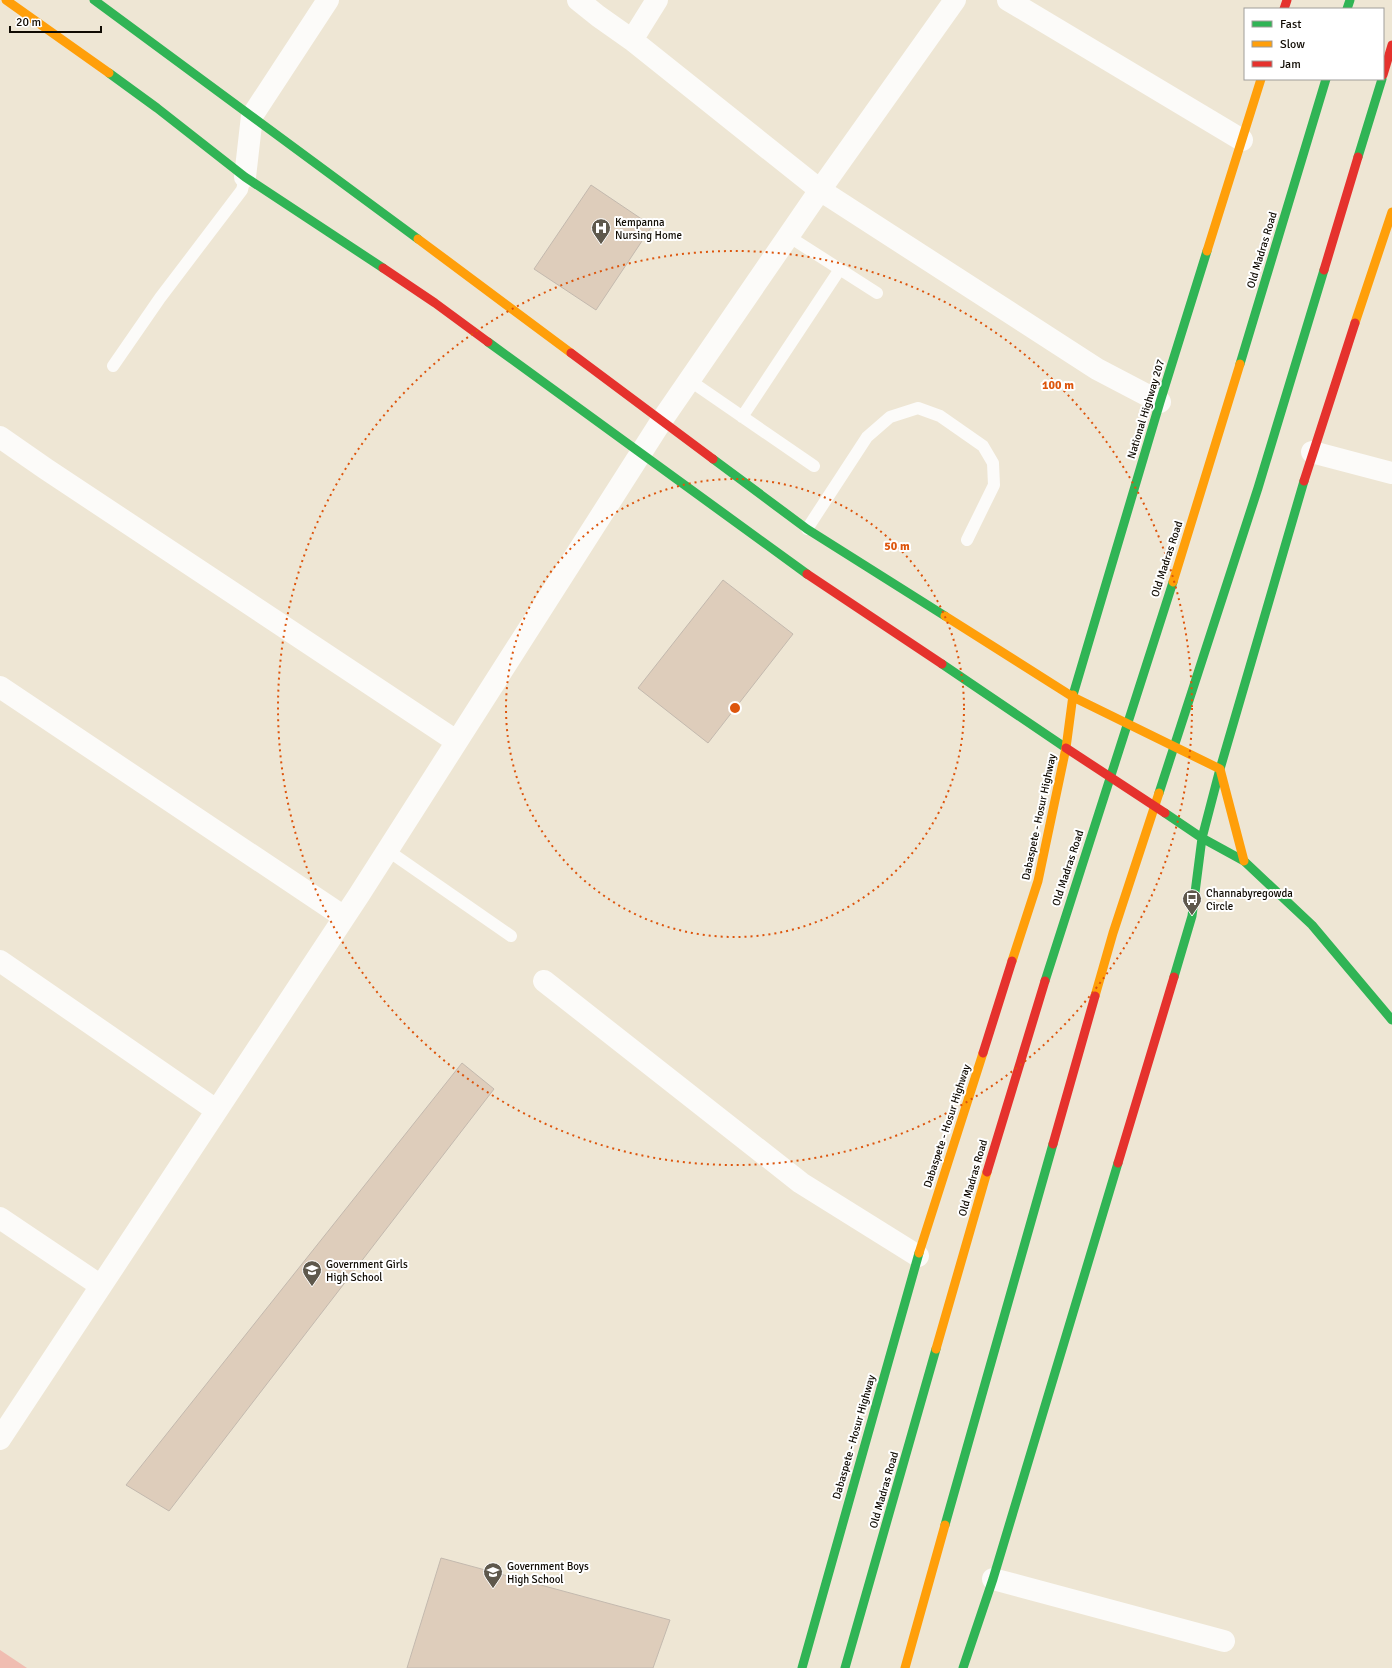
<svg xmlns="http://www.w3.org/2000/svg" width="1392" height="1668" viewBox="0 0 1392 1668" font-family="Signika,sans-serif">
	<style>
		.green { fill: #f0bdb1 }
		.building { fill: #decdbb; stroke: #c3b9ae }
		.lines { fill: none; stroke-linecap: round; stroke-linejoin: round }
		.lane { stroke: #fcfbf9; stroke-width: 12 }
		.street { stroke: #fcfbf9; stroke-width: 22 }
		.fast { stroke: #30b455; stroke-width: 9 }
		.slow { stroke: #ff9f0a; stroke-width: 9 }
		.jam { stroke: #e5322d; stroke-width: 9 }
		.ring { fill: none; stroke: #dd550c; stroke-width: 2; stroke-dasharray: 2 4 }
		.labels { text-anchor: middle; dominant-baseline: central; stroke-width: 4; stroke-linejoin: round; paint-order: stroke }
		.poi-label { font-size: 11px; fill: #100b03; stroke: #fff; text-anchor: start }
		.street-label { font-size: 11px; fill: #100b03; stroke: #fff }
		.centre { fill: #dd550c; stroke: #fff; stroke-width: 2 }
		.ring-label { font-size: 12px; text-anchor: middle; font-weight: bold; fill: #dd550c; stroke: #fff; stroke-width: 4; stroke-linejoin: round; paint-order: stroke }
	</style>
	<rect width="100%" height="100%" fill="#eee6d4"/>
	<path class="green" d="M0,1650L27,1668H0Z"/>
	<path class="building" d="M591,185L652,226L596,310L534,269Z
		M723,580L793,634L708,743L638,688Z
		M462,1063L494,1089L169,1511L126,1485Z
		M441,1558L670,1620L653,1668H407Z"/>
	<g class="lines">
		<path class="lane" d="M788,236L877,293
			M113,366L160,298L242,190L245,177
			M689,380L814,466
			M742,417L840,269
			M807,529L867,437L890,417L918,408L940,416L983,446L993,463L994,485L967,540
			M387,850L511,936"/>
		<path class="street" d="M578,0L598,16L632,40L820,190L1097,369L1160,402
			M1008,0L1242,140
			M632,40L657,0
			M245,177L252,116L328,0
			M0,437L46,469L456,741
			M1312,452L1392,473
			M0,687L344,917
			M0,961L216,1110
			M544,981L801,1183L918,1256
			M0,1218L101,1286
			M0,1439L359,895L662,420L820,190L955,0
			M993,1579L1224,1641"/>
		<path class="fast" d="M94,0L418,239
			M1347,9L1350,0
			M109,73L157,108L245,177L383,268
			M1358,157L1382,79
			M488,342L807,574
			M1240,364L1326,79
			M713,459L807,529L945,616
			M942,664L1066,748
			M1073,695L1160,402L1207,251
			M1159,793L1258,488L1324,270
			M1165,813L1202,838L1244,861L1312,925L1392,1020
			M1174,977L1192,916L1202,838L1220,769L1304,481
			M1045,981L1173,582
			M945,1525L1053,1144
			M802,1668L919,1253
			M845,1668L936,1349
			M963,1668L993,1579L1118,1163"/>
		<path class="slow" d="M6,0L109,73
			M418,239L571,353
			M1207,251L1261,79
			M1355,323L1392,212
			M1173,582L1240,364
			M945,616L1073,697
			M1073,697L1220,769L1244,861
			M1012,961L1038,881L1066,748L1073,695
			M1095,996L1113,933L1159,793
			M919,1253L983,1053
			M936,1349L987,1172
			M905,1668L945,1525"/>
		<path class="jam" d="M1284,9L1287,0
			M1383,75L1392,45
			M383,268L435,303L488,342
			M1324,270L1358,157
			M571,353L713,459
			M1304,481L1355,323
			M807,574L942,664
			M1066,748L1165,813
			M983,1053L1012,961
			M1053,1144L1095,996
			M1118,1163L1174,977
			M987,1172L1045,981"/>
	</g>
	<g class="ring">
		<circle cx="735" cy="708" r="229"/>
		<circle cx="735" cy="708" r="457"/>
	</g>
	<defs>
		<g id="hospital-pin" transform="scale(1)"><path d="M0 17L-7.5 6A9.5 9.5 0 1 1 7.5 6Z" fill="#5e584c" stroke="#fff"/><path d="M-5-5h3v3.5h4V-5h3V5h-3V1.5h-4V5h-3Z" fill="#fff"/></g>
		<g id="bus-pin" transform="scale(1)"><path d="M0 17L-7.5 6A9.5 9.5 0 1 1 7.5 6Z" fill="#5e584c" stroke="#fff"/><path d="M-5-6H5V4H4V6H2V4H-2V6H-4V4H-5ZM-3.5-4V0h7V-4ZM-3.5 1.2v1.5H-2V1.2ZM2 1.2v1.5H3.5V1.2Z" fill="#fff"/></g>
		<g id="school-pin" transform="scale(1)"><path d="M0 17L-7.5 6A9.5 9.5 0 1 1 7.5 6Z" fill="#5e584c" stroke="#fff"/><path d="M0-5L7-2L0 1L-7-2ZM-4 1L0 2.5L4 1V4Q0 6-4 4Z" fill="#fff"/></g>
	</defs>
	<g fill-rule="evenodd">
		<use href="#hospital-pin" x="601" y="228"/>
		<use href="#bus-pin" x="1192" y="899"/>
		<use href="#school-pin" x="312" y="1270"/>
		<use href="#school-pin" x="493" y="1572"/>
	</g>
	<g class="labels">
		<g class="poi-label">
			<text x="615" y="222">Kempanna<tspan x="615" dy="13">Nursing Home</tspan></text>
			<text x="1206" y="893">Channabyregowda<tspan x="1206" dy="13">Circle</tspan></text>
			<text x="326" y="1264">Government Girls<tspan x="326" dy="13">High School</tspan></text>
			<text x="507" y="1566">Government Boys<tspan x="507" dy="13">High School</tspan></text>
		</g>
		<g class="street-label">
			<text transform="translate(1262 250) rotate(-73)">Old Madras Road</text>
			<text transform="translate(1146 409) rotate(-73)">National Highway 207</text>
			<text transform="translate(1167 559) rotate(-72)">Old Madras Road</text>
			<text transform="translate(1039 817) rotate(-78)">Dabaspete - Hosur Highway</text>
			<text transform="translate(1068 868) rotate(-72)">Old Madras Road</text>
			<text transform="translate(947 1126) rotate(-72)">Dabaspete - Hosur Highway</text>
			<text transform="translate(973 1178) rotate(-74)">Old Madras Road</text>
			<text transform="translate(854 1437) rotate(-74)">Dabaspete - Hosur Highway</text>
			<text transform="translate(884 1490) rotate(-74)">Old Madras Road</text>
		</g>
	</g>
	<circle cx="735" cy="708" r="6" class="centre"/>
	<g class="ring-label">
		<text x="1058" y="389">100 m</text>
		<text x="897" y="550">50 m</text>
	</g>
	<rect x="1244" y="8" width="140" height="72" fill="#ffffff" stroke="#9f9d9a"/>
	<rect x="1252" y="21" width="20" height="6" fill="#30b455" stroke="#9f9d9a"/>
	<text x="1280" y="28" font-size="12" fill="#100b03">Fast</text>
	<rect x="1252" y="41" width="20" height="6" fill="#ff9f0a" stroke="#9f9d9a"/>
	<text x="1280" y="48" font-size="12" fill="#100b03">Slow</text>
	<rect x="1252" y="61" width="20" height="6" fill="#e5322d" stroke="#9f9d9a"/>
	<text x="1280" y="68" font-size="12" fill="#100b03">Jam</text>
	<path d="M10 26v6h91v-6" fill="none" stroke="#100b03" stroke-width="2"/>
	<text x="16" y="26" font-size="12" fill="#100b03" stroke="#ffffff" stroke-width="3" paint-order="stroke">20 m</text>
</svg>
